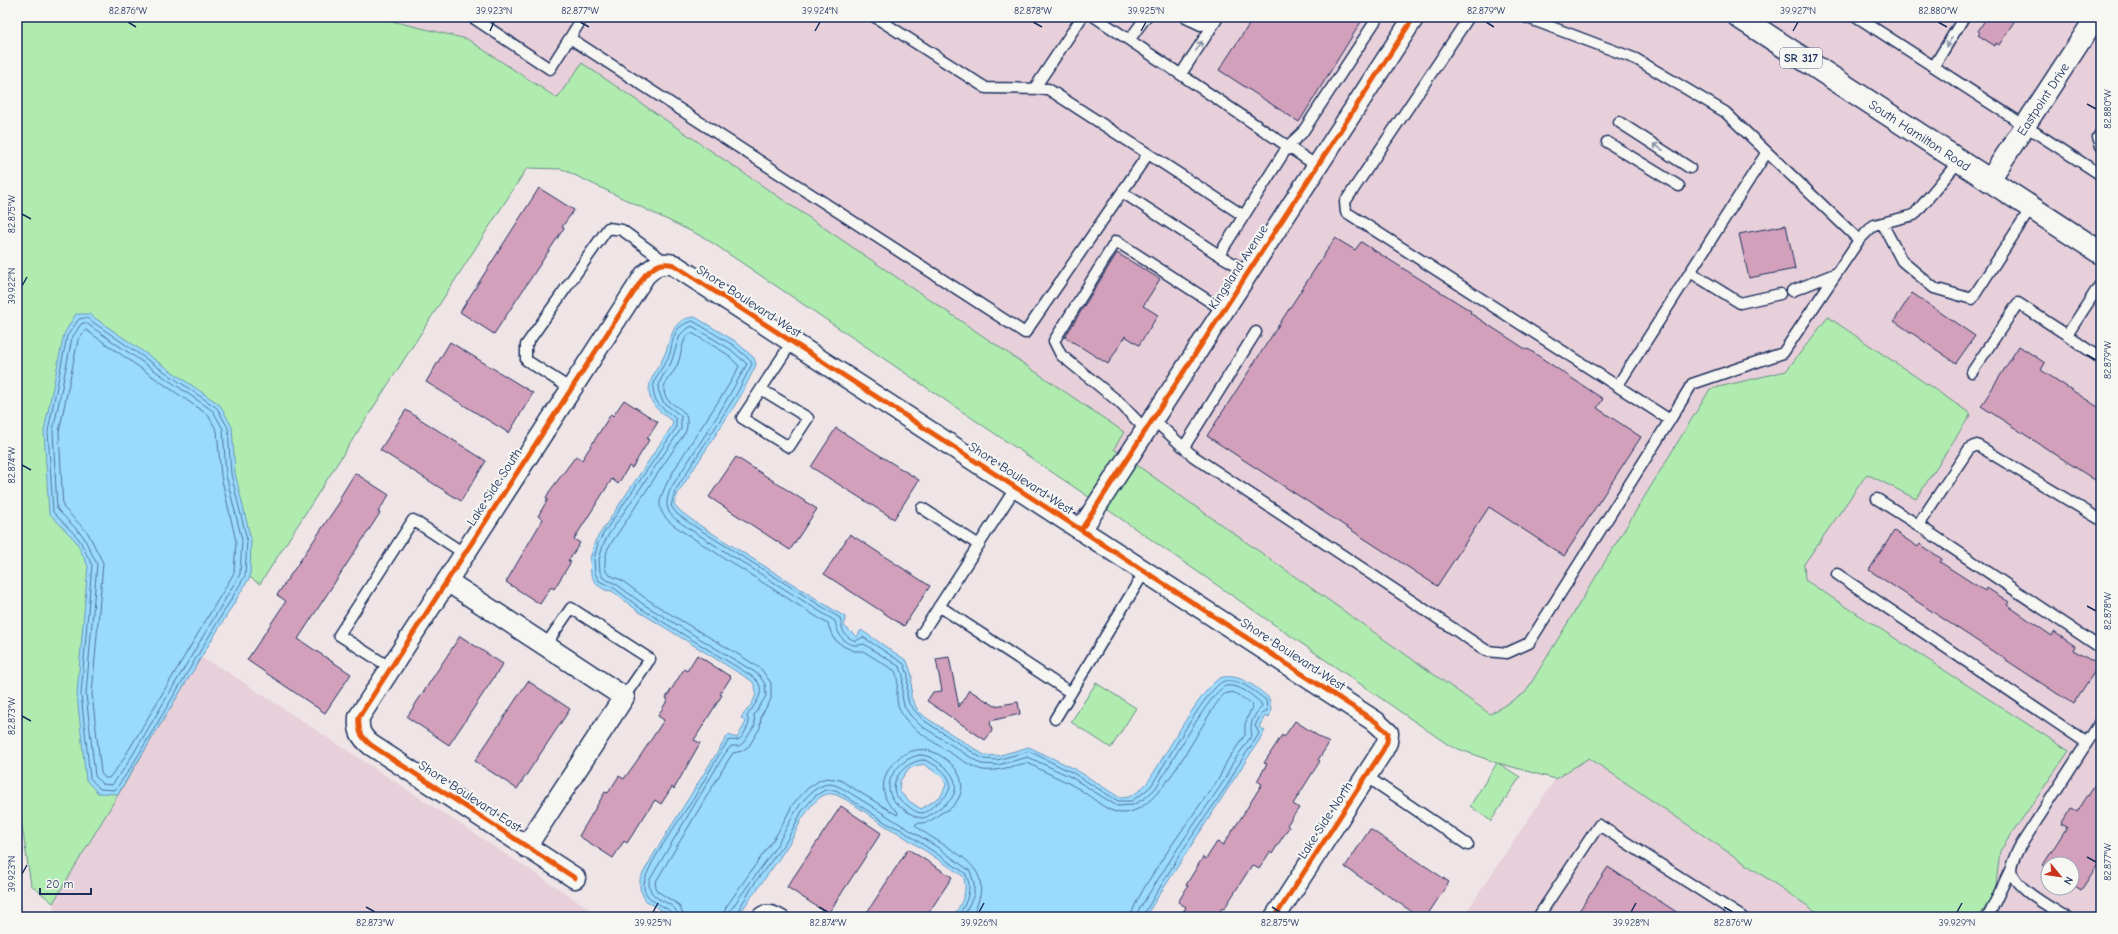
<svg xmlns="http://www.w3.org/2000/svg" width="2118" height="934" viewBox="0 0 2118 934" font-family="'Comic Neue',sans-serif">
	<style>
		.built { fill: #e7d0da; fill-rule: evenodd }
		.green { fill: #b0ebaf; stroke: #668d86 }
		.water { fill: #9adafc; stroke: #6796bd; fill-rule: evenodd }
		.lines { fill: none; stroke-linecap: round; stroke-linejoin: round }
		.shore { stroke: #4e739d; stroke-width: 1 }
		.building { fill: #d3a0bb; stroke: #1b2f5e }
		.lane-casing { stroke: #1b2f5e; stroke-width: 13 }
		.street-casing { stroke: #1b2f5e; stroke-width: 23 }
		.primary-casing { stroke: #1b2f5e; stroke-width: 25 }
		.lane { stroke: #f6f6f2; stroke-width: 10 }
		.street { stroke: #f6f6f2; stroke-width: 20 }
		.primary { stroke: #f6f6f2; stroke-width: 22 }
		.cycleway-casing { stroke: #f6f6f2; stroke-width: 8 }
		.cycleway { stroke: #e8590c; stroke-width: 5 }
		.oneway { stroke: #8892a8 }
		.ticks { fill: none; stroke: #1b2f5e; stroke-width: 1.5 }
		.labels { text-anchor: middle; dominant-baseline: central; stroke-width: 4; stroke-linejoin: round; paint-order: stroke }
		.shield { fill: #f6f6f2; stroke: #5d6b8a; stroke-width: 1 }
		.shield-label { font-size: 12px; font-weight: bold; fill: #1b2f5e }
		.street-label { font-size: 13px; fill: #1b2f5e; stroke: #f6f6f2 }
		.neatline { fill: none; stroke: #1b2f5e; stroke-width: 1.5 }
		.ticks-label { font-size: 10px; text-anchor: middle; fill: #1b2f5e }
	</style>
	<rect width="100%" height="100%" fill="#efe5e7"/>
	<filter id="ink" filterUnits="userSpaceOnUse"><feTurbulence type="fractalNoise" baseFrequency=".025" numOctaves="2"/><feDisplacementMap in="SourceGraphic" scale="8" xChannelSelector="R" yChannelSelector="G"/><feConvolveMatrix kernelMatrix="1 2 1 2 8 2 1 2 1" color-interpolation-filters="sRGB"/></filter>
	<g filter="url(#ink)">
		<path class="built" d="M375,17H2101V917H1979L1995,893L2000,851L2069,751L1805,580L1803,564L1867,474L1828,318L1786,371L1710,389L1525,693L1490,714L1113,449L1123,432L582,64L558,98L467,39ZM2048,864H2072V888H2048Z
			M201,658L223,669L602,917H55L53,903Z
			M1589,758L1824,917H1463L1555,779Z"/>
		<path class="green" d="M17,17H375L467,39L557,98L582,63L1124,432L1114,449L1490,714L1525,693L1710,389L1786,371L1828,317L1971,414L1916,499L1867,474L1804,564L1805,580L2069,751L2000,851L1995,893L1979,917H1824L1589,758L1555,779L1498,763L1520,777L1491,821L1470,806L1497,763L1450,746L1114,514L705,238L562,169L527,168L260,584L249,577L53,903L31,885L17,794Z
			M1096,683L1136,708L1111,748L1071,722Z"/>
		<path class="water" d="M76,314H89L220,405L232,427L235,473L251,540L250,577L118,794L98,793L86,780L77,694L88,566L76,541L49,513L44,431L64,334Z
			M695,317L735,341L754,358L756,365L740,397L678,493L674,504L680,511L696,523L845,617L844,626L857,637L861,630L907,661L912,675L911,697L917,709L925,717L984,755L997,756L1029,747L1075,769L1120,798L1129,797L1139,791L1147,783C1160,765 1205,680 1223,677C1241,674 1257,688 1269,698L1271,709L1269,718L1265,716L1259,727L1265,731L1260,739L1145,917H953C961,904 969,892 963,876L897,832C878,824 847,796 832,794C822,792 811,805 806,813C799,821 796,833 790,842C774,868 754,892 737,917H672L645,900L640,889V879L652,857L728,735L737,738L746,722L741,718C750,705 762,696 752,681L638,611L612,591L605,590L596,584L591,575L590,559L595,541L672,426L673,421C664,415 653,408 650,397C646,382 656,372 662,360C672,343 669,318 695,317ZM923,764L943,777L946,785L941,796L921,809L909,801L899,791L900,781L909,768Z"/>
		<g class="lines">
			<path class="shore" d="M87,318L217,408L228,428L231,474L247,540L245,576L130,769L115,790L100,789L90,778L81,694L92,565L79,539L53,512L48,431L67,336L79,319Z
				M86,323L213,411L223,429L226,475L242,540L240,574L126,766L112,785L102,784L95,776L86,694L97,564L83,536L57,509L53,431L72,338L81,324Z
				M86,330L208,415L217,431L221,476L236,541L234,573L121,763L109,778H105L101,773L92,694L103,563L88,533L63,507L59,432L78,340Z
				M920,755C929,755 935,760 942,765C955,774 962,790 947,803C944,806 940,807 937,810C932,813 928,818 921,818C915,817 909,813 905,810C899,806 892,801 890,794C884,776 904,757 920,755Z
				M924,760C946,768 963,787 937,803C932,806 928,812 922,813C916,813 912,809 908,806C904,803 897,798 895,793C890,777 909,760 924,760Z
				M673,917C672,905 647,905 644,888C641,871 684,814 694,798C703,783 711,768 720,753L729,740C743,742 742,736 749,724L747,716C757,701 770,688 750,675L640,608L614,588L599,581L595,573L594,559L598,543L605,531L676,428V419C668,411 657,407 654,395C650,379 665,367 670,353C672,346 672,339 676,332C679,326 687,322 693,321L733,345L750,360L752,364L736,395L675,491L671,506L677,514L694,526L840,618C843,630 842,636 856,641L863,637L904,664L908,675L907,695L909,704L923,720L983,759L997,760L1029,751L1073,773L1118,801H1131L1142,794L1151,786C1163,768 1209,683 1225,681C1240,679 1254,691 1266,700L1267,711L1261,714L1255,726L1259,733L1257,737L1237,767L1228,784L1182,851L1142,917
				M678,917C677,898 648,905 649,881L724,755L731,746H739L744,742L755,725L754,715L766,696L765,684L759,675L753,671L643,604L616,584L603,578L600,572L599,560L603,545L609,534L681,429V416L663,402L658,389L661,379L671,363L680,335L685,330L692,326L730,349L747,364L718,415L671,488C660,513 673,517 691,530L835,621C838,636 846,649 864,644L900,667L903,675L902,695L904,706L910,715L920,725L981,764L998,765L1028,757L1071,777L1117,806L1133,805L1145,798L1155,789C1166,773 1212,688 1226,686C1239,684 1252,695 1261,703L1262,707C1253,715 1249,725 1252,735L1232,764L1224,781L1178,848L1138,911L1137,917
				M684,917L679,905L657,891L655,883L729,759L733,753L742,751L749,746L760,728L761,716L771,699V683L761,669C717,639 666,616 624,582C619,578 612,577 608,574C602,569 606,554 608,548L686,431C693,403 666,410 664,391C663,381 673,374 677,366C681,357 681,347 685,339C687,336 689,334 692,333L727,354L739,366C727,395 657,484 660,505C661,519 678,528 688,535L828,624L833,638L843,646L854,651H863L895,671C901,683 893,697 900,710C903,717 909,724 915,729C926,737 972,769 983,770C1000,772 1012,765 1028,763C1045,773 1063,779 1079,789C1091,796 1102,808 1116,812C1159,824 1199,721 1224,694L1233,692L1253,704L1245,724V735L1227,761L1219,778C1203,801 1132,897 1131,917
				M723,917L726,907L777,834L793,804L808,788L820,780L827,778L840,780L897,815L898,812C893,808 887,804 885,796C876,770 908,741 933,752C955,761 974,785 952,807C949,810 945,811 941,813C933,819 928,824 917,823L915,825C920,830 927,834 933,838C967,859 997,873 971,917
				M729,917L730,911C744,890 759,871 773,851C788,830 798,794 824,785C832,782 840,787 847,791L937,847L970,871L974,883V895L963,917
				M734,917L756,881L787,840L802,811L815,796L825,790H836L888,824L900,829L965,873C974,889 966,903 958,917"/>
		</g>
		<path class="building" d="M1254,17H1364L1299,122L1219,70Z
			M1987,17H2017L1999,45L1996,43L1995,46L1978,35L1980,33L1978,31Z
			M539,188L574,210L562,227L564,228L494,334L460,312Z
			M1786,225L1795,269L1749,278L1739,234Z
			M1335,238L1355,250L1361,242L1471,311L1470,313L1527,350L1528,349L1603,399L1597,408L1641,437L1564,556L1489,507L1437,586L1207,436Z
			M1117,253L1160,279L1143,306L1158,315L1139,345L1125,336L1108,364L1065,337Z
			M1912,293L1975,336L1956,363L1894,321Z
			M450,342L533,393L509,433L426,382Z
			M2019,346L2045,363L2041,370L2101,409V484L1981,406Z
			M624,400L658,422L647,439L649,440L632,468L629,466L618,484L612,479L574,539L580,543L568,561L571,562L554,589L551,587L540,604L506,582L543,519L538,516L548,499L546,498L549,492L576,456L582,460L611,414L613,416Z
			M406,410L486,461L461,501L380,450Z
			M836,428L919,480L894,519L811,467Z
			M736,457L817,509L790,550L709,497Z
			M355,473L389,495L378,512L380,513L298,639L351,674L325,713L247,660L286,601L277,595L341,500L339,499Z
			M1894,531L1918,547L1920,544L1942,559L1940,562L1985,591L1987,588L2009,602L2007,605L2052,636L2054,632L2075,646L2073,650L2099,665L2073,704L1869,570Z
			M850,534L930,586L904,626L824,574Z
			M460,636L503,664L449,745L407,717Z
			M697,655L731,677L720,694L722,695L694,740L700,743L674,789L672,787L661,804L655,800L627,843L624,841L613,858L579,836L605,792L608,793L619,776L624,779L641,755L664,720L658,716L668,699L666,698L684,669L687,671Z
			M949,657L959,707L969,690L995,706L1018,702L1020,714L990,721L992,731L985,740L927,701L933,692L942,691L936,659Z
			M528,681L570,709L517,789L475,761Z
			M1295,721L1329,743L1318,760L1320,761L1293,804L1299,808L1287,825L1289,827L1272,854L1270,852L1259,869L1252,865L1224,909L1222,908L1216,917H1180L1186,907L1178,902L1188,886L1186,885L1203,857L1206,859L1217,842L1223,845L1239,821L1262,784L1257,781L1267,764L1264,763L1282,735L1284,737Z
			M2101,775V860L2081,890L2072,884V864H2048V869L2043,865L2067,827L2061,824L2071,808L2077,812Z
			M841,806L881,833L828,914L787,887Z
			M1370,829L1449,882L1426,917H1420L1345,867Z
			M908,849L952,877L926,917H864Z
			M1608,867L1684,917H1575Z"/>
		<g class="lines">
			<g class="lane-casing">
				<path id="lane" d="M472,17L550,69L583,17
					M875,17L986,88L1048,89L1244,216
					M1095,17L1317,166
					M1184,17L1201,25L1217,19
					M1469,17L1345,202L1346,212L1670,420L1692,384L1783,353L1859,240
					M1525,17L1636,59L1725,112L1859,240L1874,225L1914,215L1959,161
					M1857,17L2101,175
					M570,38L1025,333L1122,192L1219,255
					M1130,39L1146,17
					M1934,66L1964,17
					M1181,74L1217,19
					M1034,89L1082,17
					M1619,122L1690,168
					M2101,133L2098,137L2101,146
					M1607,142L1679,186
					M1122,192L1148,154
					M1882,223L1902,261L1934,288L1972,299L2031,208
					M1248,272L1219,255L1288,146L1302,133L1378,17
					M1690,272L1740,303L1780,294
					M2101,283L2067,335L2101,359
					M1792,291L1837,273
					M1972,372L2018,303L2067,335
					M1618,385L1767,152
					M571,389L526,360V345L608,228L622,230L667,263
					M761,389L808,418L789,447L742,418L792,342
					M1153,419L1193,456L1487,651L1507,653L1529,643L1670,420
					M1146,430L1119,402L1061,355L1054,341L1116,241L1223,310
					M1184,447L1256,332
					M1877,499L1918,525
					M922,508L979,545
					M2101,520L1977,445L1969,449L1918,525L2101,648
					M1837,574L2087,743
					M939,606L1071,693
					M922,633L1016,487
					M545,646L571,608L650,659L624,697
					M391,668L339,635L413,520L465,554
					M1055,719L1145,571
					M1366,776L1468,845
					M756,917C763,906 775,911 784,917
					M1538,917L1599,825L1742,917
					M1988,917L2011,868
					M2066,917C2052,908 2011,887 2011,868C2012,862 2016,854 2019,848L2101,721"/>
			</g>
			<g class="street-casing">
				<g id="street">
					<path id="s1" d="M1989,181L2096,17"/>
					<path d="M1081,530L1414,17"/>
					<path d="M447,581L624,697L526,847"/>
					<path d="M575,878L371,745C360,736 358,730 359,717L645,275C655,266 660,261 674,265L1376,722L1388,733L1387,742L1383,750L1275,917"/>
				</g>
			</g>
			<g class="primary-casing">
				<g id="primary">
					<path id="s2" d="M1739,17L2101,253"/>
				</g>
			</g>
			<use href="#lane" class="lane"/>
			<use href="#street" class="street"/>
			<use href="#primary" class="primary"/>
			<g class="cycleway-casing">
				<path id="cycleway" d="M1081,530L1414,17
					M575,878L371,745C360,736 358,730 359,717L645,275C655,266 660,261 674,265L1376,722L1388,733L1387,742L1383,750L1275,917"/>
			</g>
			<use href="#cycleway" class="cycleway"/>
		</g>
		<defs><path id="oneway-shaft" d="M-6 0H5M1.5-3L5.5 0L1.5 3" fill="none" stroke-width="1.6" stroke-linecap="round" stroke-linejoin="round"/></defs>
		<g class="oneway">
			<use href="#oneway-shaft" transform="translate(1949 42) rotate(122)"/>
			<use href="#oneway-shaft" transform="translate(1199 46) rotate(-57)"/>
			<use href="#oneway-shaft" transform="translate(1658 147) rotate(-147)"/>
		</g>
	</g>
	<path class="ticks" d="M128,22L136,27M580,22L589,27M1033,22L1042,27M1486,22L1494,27M1938,22L1947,27M490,31L494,22M815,31L820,22M1141,31L1146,22M1793,31L1798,22M2087,104L2096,109M22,214L31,219M22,286L27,277M2087,355L2096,360M22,465L31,470M2087,606L2096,611M22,716L31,721M2087,857L2096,862M22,874L27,865M366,907L375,912M819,907L828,912M1272,907L1280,912M1724,907L1733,912M653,912L658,903M979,912L984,903M1631,912L1636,903M1957,912L1962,903"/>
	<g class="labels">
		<rect class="shield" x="1780" y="48" width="42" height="20" rx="3"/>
		<g class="shield-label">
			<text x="1801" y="58">SR 317</text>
		</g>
		<g class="street-label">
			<text stroke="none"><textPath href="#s1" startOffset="98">Eastpoint Drive</textPath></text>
			<text stroke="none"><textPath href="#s2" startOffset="216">South Hamilton Road</textPath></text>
			<text transform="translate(1238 267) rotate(-57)">Kingsland Avenue</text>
			<text transform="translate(749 301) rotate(33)">Shore Boulevard West</text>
			<text transform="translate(1021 478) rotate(33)">Shore Boulevard West</text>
			<text transform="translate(494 487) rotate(-57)">Lake Side South</text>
			<text transform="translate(1293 654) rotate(33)">Shore Boulevard West</text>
			<text transform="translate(470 796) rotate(33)">Shore Boulevard East</text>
			<text transform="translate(1325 820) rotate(-57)">Lake Side North</text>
		</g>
	</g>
	<rect width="2118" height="934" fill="none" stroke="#f6f6f2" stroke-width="44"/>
	<g transform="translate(2060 876) rotate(119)"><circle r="19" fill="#f6f6f2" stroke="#9ea6b7"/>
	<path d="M0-3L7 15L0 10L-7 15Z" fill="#c8321e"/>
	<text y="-6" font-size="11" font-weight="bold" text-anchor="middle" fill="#1b2f5e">N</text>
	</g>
	<path d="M40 888v6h51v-6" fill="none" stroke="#1b2f5e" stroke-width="2"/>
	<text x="46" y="888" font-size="12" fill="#1b2f5e" stroke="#f6f6f2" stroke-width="3" paint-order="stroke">20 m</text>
	<rect x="22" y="22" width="2074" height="890" class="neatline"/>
	<g class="ticks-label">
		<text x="128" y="14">82.876°W</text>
		<text x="494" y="14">39.923°N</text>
		<text x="580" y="14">82.877°W</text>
		<text x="820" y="14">39.924°N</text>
		<text x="1033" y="14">82.878°W</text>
		<text x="1146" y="14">39.925°N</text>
		<text x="1486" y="14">82.879°W</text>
		<text x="1798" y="14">39.927°N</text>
		<text x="1938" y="14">82.880°W</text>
		<text transform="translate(2107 109) rotate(-90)" y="4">82.880°W</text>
		<text transform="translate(11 214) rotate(-90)" y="4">82.875°W</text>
		<text transform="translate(11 286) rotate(-90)" y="4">39.922°N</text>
		<text transform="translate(2107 360) rotate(-90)" y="4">82.879°W</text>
		<text transform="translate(11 465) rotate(-90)" y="4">82.874°W</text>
		<text transform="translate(2107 611) rotate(-90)" y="4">82.878°W</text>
		<text transform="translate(11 716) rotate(-90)" y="4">82.873°W</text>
		<text transform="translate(2107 862) rotate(-90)" y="4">82.877°W</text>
		<text transform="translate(11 874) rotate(-90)" y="4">39.923°N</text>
		<text x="375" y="926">82.873°W</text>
		<text x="653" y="926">39.925°N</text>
		<text x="828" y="926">82.874°W</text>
		<text x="979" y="926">39.926°N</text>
		<text x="1280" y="926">82.875°W</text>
		<text x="1631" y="926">39.928°N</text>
		<text x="1733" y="926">82.876°W</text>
		<text x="1957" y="926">39.929°N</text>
	</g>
</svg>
